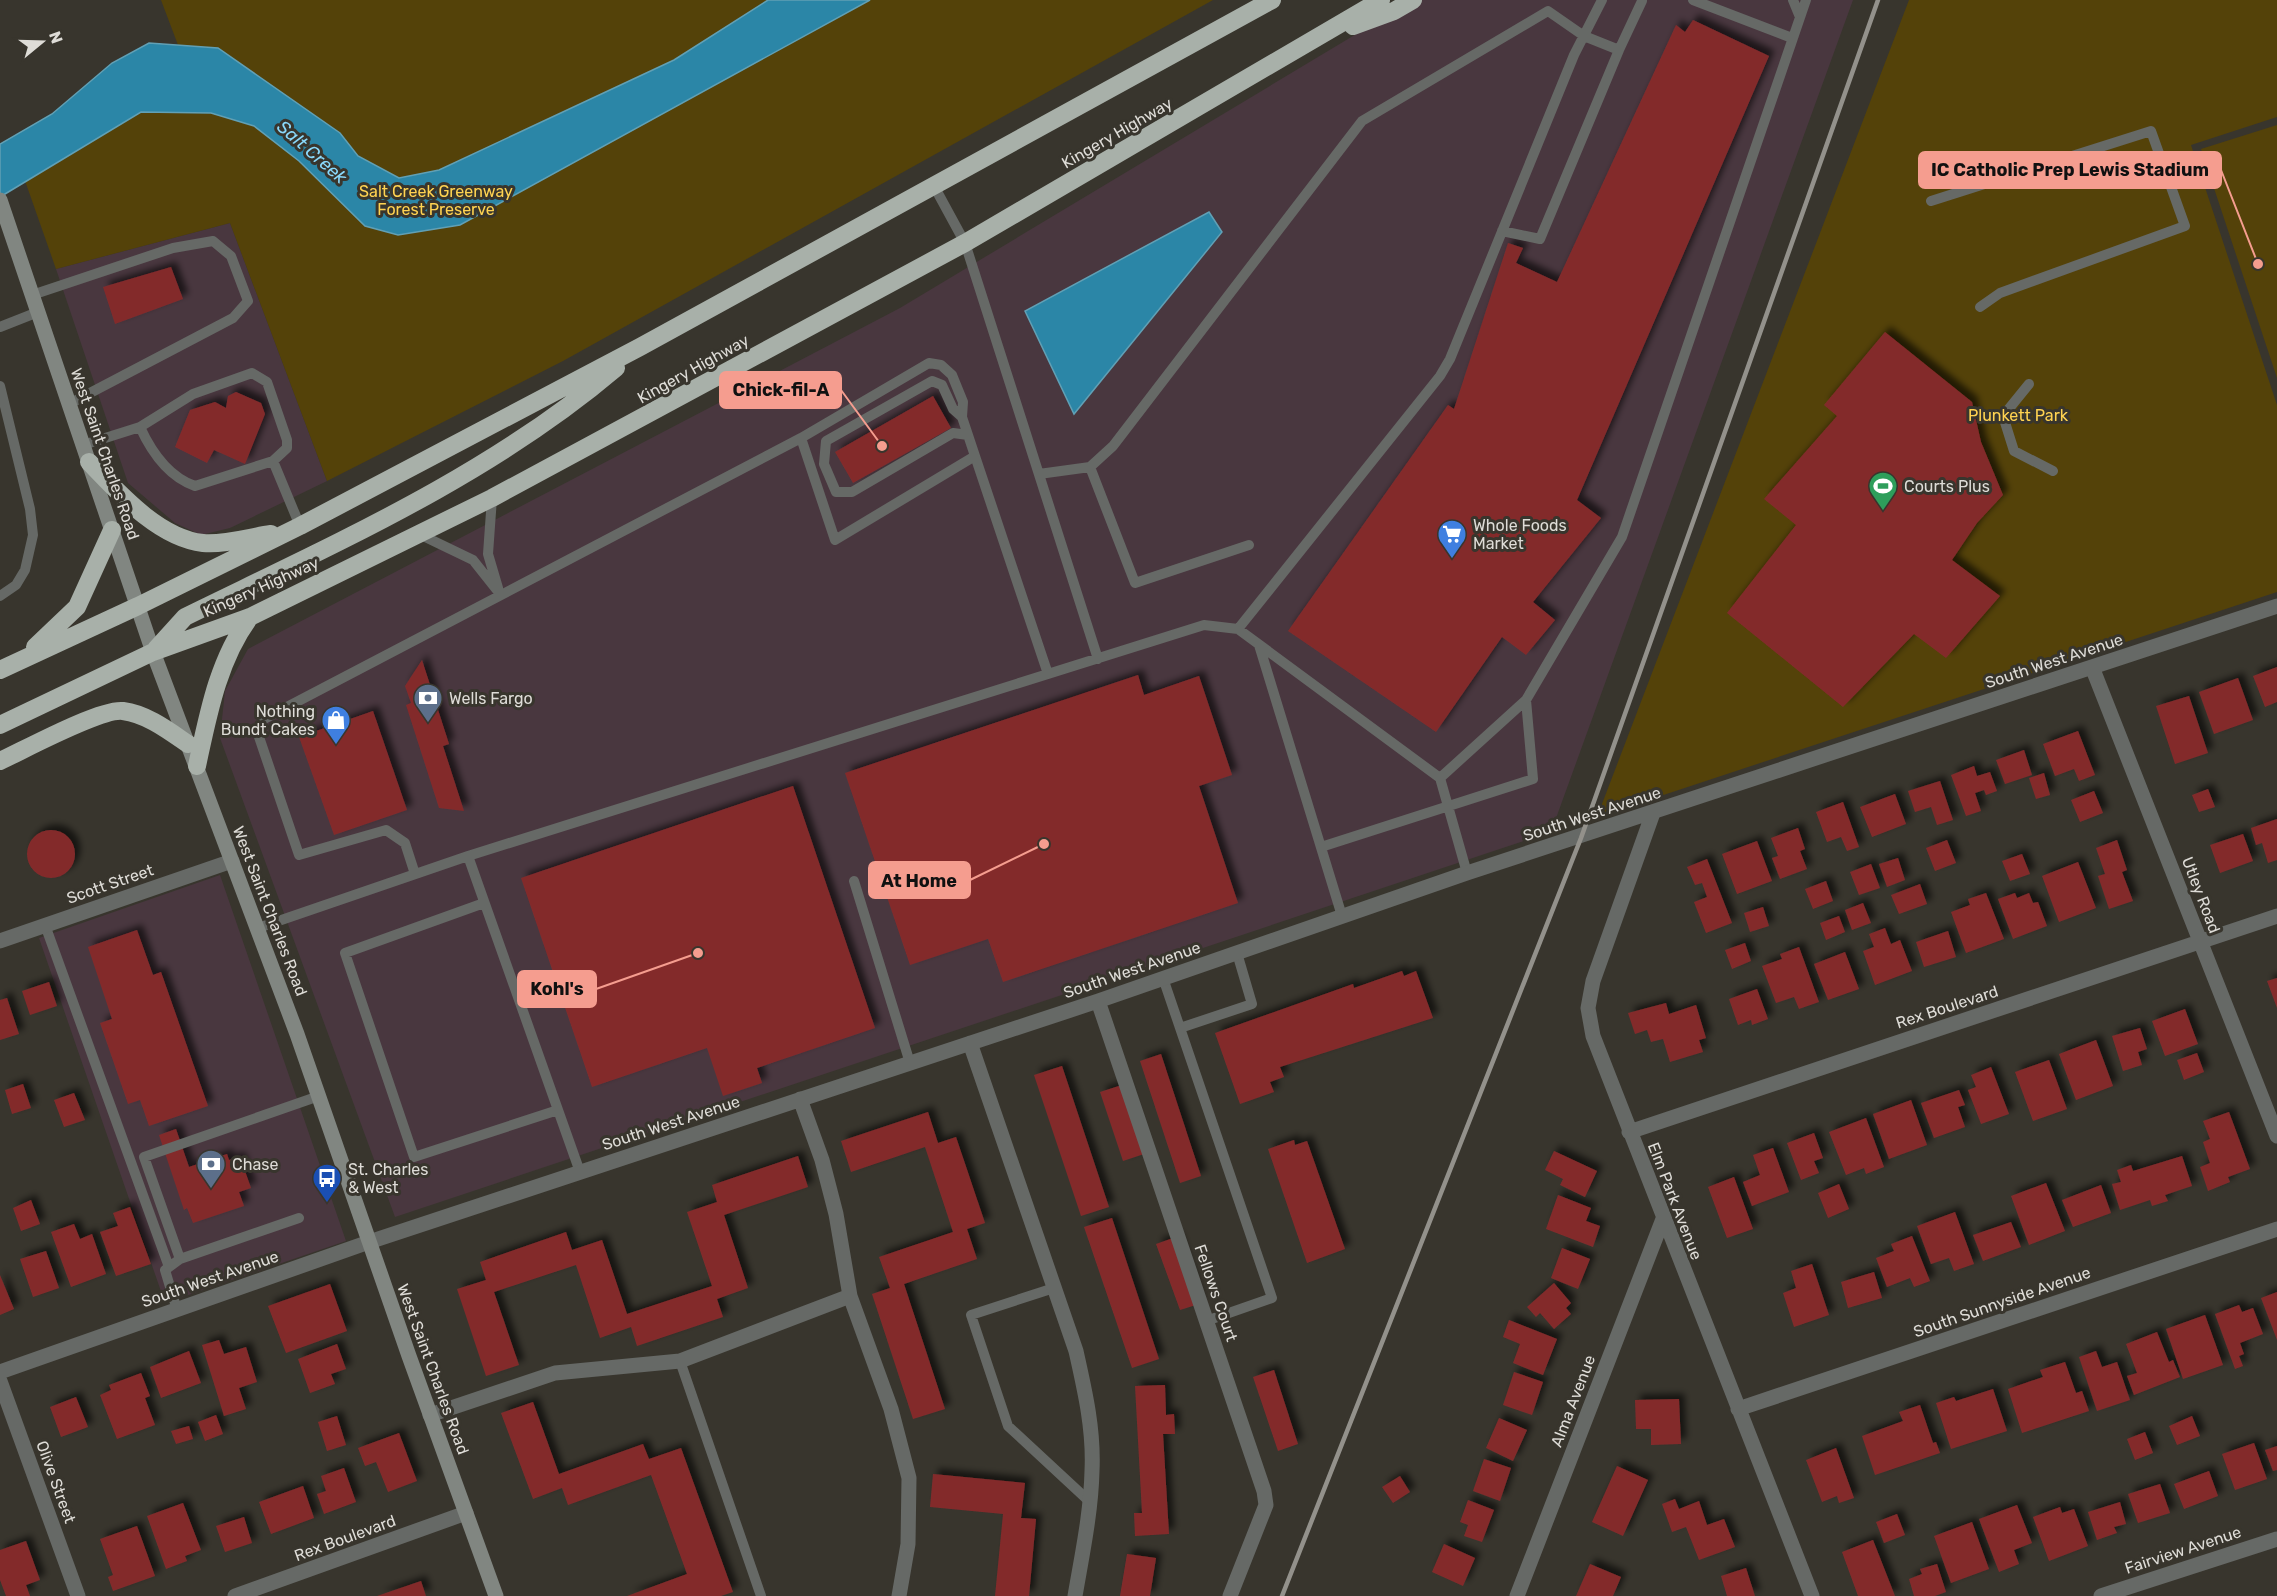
<svg xmlns="http://www.w3.org/2000/svg" width="2277" height="1596" viewBox="0 0 2277 1596" font-family="Rubik,sans-serif">
	<style>
		.commercial { fill: #49373f }
		.green { fill: #544209 }
		.water { fill: #2b86a7; stroke: #61a0b5; stroke-width: 1.5 }
		.building { fill: #832b2c; filter: url(#shadow) }
		.lines { fill: none; stroke-linecap: round; stroke-linejoin: round }
		.lane { stroke: #666966; stroke-width: 10 }
		.street { stroke: #666966; stroke-width: 15 }
		.secondary { stroke: #818681; stroke-width: 15 }
		.highway { stroke: #a8b0a9; stroke-width: 18 }
		.rail { stroke: #93918b; stroke-width: 4.5 }
		.labels { text-anchor: middle; dominant-baseline: central; stroke-width: 6; stroke-linejoin: round; paint-order: stroke }
		.street-label { font-size: 16px; fill: #dedcd7; stroke: #38352d }
		.park-label { font-size: 16px; fill: #ffd351; stroke: #38352d }
		.poi-label { font-size: 16px; fill: #dedcd7; stroke: #38352d; text-anchor: start }
		.water-label { font-size: 18px; font-style: italic; fill: #8ad9fb; stroke: #38352d }
		.leader { fill: none; stroke: #f59d8f; stroke-width: 2 }
		.callout-dot { fill: #f59d8f; stroke: #38352d; stroke-width: 2 }
		.callout { fill: #f59d8f; stroke: #f59d8f; stroke-width: 2 }
		.callout-label { font-size: 18px; text-anchor: middle; font-weight: bold; fill: #111 }
	</style>
	<defs>
		<filter id="shadow"><feDropShadow dx="5.5" dy="-5.5" stdDeviation="3" flood-color="#0009"/></filter>
	</defs>
	<rect width="100%" height="100%" fill="#38352d"/>
	<path class="commercial" d="M1413,0H1853L1551,832L395,1217L220,738L225,691L248,649L900,308Z
		M230,223L327,481L230,528L201,535L175,523L128,483L56,269Z
		M220,875L346,1241L165,1303L39,938Z"/>
	<path class="green" d="M161,0H1213L563,361L327,481L230,223L56,269L10,138L52,114L112,63L149,43L178,45Z
		M1909,0H2277V117L2191,145L2277,405V592L1597,817Z
		M2277,125V378L2201,149Z"/>
	<path class="water" d="M768,0H870L460,225L398,235L365,226L299,161L254,126L211,113L141,112L0,197V144L52,114L112,63L149,43L218,48L340,133L358,156L399,178L439,170L674,60Z
		M1209,212L1222,232L1074,414L1025,311Z"/>
	<path class="building" d="M1693,20L1769,56L1577,500L1601,518L1533,602L1555,620L1526,655L1502,637L1436,732L1288,631L1448,405L1454,409L1508,243L1523,248L1516,263L1557,282L1676,25L1685,32Z
		M171,267L183,299L115,324L103,287Z
		M1885,332L1972,402L1981,442L2003,495L1977,523L1952,560L2000,596L1946,658L1914,634L1843,707L1727,613L1796,525L1764,499L1837,416L1824,405Z
		M236,392L261,403L265,414L245,464L214,450L207,463L175,447L190,410L215,402L226,408L228,396Z
		M933,396L951,428L853,483L835,452Z
		M422,660L449,744L443,746L464,811L439,808L406,705L411,703L405,686Z
		M2277,667V702L2265,707L2253,676Z
		M1138,675L1144,695L1199,676L1232,775L1199,786L1238,903L1003,982L988,939L910,965L845,773Z
		M2238,678L2253,720L2214,734L2199,692Z
		M2189,696L2208,753L2175,764L2156,706Z
		M373,711L407,810L334,835L299,737Z
		M2078,731L2095,775L2079,781L2074,769L2055,776L2043,744Z
		M2024,750L2032,775L2005,784L1996,760Z
		M1974,766L1977,776L1990,772L1997,791L1986,795L1984,790L1975,793L1981,811L1966,816L1951,775Z
		M2044,773L2050,795L2036,799L2029,778Z
		M1940,781L1953,820L1937,825L1931,807L1915,812L1908,791Z
		M793,786L875,1028L757,1068L762,1083L723,1096L707,1048L592,1087L521,878Z
		M2208,789L2215,807L2199,812L2192,795Z
		M2094,791L2103,813L2080,822L2071,800Z
		M1895,794L1906,824L1872,837L1860,807Z
		M1843,802L1859,847L1847,851L1841,837L1827,842L1816,812Z
		M2277,819V860L2268,863L2262,843L2256,845L2251,828Z
		M1798,828L1805,849L1800,851L1807,869L1780,879L1772,858L1778,856L1771,838Z
		M27 854a24 24 0 1 1 48 0a24 24 0 1 1-48 0Z
		M2243,834L2253,861L2220,873L2210,845Z
		M1947,840L1956,863L1935,871L1926,848Z
		M2117,840L2127,870L2122,872L2133,901L2109,909L2098,876L2105,874L2096,848Z
		M1757,841L1772,881L1737,894L1722,854Z
		M2022,854L2030,874L2010,881L2002,861Z
		M1898,858L1905,880L1887,887L1879,864Z
		M1707,859L1732,923L1706,933L1694,902L1707,897L1702,883L1695,885L1687,867Z
		M2078,862L2096,908L2059,922L2042,876Z
		M1871,864L1880,888L1859,895L1850,872Z
		M1826,881L1833,901L1813,909L1805,889Z
		M1920,884L1927,904L1899,914L1891,895Z
		M1986,893L2004,939L1966,953L1951,912L1970,905L1968,899Z
		M2015,893L2017,898L2029,893L2033,903L2038,902L2047,926L2013,939L1998,899Z
		M1863,903L1871,923L1852,930L1845,910Z
		M1763,907L1769,926L1750,932L1744,913Z
		M1839,916L1845,932L1826,940L1820,923Z
		M1885,928L1891,944L1900,940L1912,971L1875,985L1863,951L1874,947L1869,934Z
		M137,930L153,975L161,972L208,1106L149,1126L140,1100L128,1104L100,1023L112,1019L88,947Z
		M1948,931L1956,957L1924,967L1916,942Z
		M1745,943L1751,961L1732,969L1725,950Z
		M1799,947L1819,1002L1799,1009L1794,997L1776,1003L1762,966L1782,959L1780,954Z
		M1845,952L1859,989L1828,1000L1814,964Z
		M1402,971L1404,976L1416,971L1433,1018L1280,1067L1284,1077L1270,1082L1274,1092L1240,1104L1215,1033L1353,984L1354,988Z
		M2277,978V1008L2267,981Z
		M49,982L57,1006L30,1015L22,991Z
		M1757,989L1768,1019L1752,1025L1751,1020L1738,1025L1729,999Z
		M7,998L19,1034L0,1040V1000Z
		M1666,1003L1669,1014L1696,1005L1706,1038L1699,1040L1703,1052L1670,1062L1663,1039L1651,1042L1647,1030L1635,1034L1628,1013Z
		M2185,1009L2198,1044L2165,1056L2152,1021Z
		M2140,1028L2147,1049L2138,1052L2142,1065L2123,1071L2112,1036Z
		M2096,1040L2113,1086L2076,1100L2059,1054Z
		M2197,1053L2204,1072L2184,1080L2177,1060Z
		M1161,1054L1201,1176L1180,1183L1140,1061Z
		M2049,1060L2067,1109L2033,1121L2015,1072Z
		M1062,1066L1109,1207L1081,1216L1034,1075Z
		M1991,1067L2009,1114L1981,1124L1968,1090L1976,1087L1971,1075Z
		M23,1084L31,1108L12,1114L5,1090Z
		M1122,1085L1144,1154L1123,1161L1100,1092Z
		M1959,1090L1965,1105L1958,1107L1965,1127L1934,1138L1921,1103Z
		M74,1093L85,1120L64,1127L54,1100Z
		M1911,1100L1927,1145L1889,1159L1873,1114Z
		M928,1112L938,1143L956,1137L985,1223L967,1229L977,1259L904,1284L945,1409L913,1419L872,1294L890,1288L879,1257L953,1232L925,1147L851,1172L841,1141Z
		M2229,1112L2250,1169L2228,1177L2230,1182L2208,1191L2200,1167L2210,1163L2203,1142L2210,1139L2203,1121Z
		M1866,1118L1884,1167L1866,1174L1864,1168L1846,1175L1829,1132Z
		M176,1129L189,1167L227,1154L229,1160L240,1157L251,1188L239,1192L244,1206L193,1223L187,1208L184,1210L159,1135Z
		M1814,1133L1823,1158L1814,1161L1819,1173L1801,1180L1787,1143Z
		M1294,1140L1295,1145L1307,1141L1345,1249L1307,1263L1268,1149Z
		M1773,1148L1789,1192L1752,1206L1743,1182L1760,1175L1753,1155Z
		M1554,1151L1597,1171L1585,1197L1560,1185L1563,1179L1545,1170Z
		M798,1156L808,1187L724,1215L748,1288L717,1299L723,1317L637,1346L631,1327L600,1338L576,1265L494,1292L519,1365L486,1376L457,1289L486,1280L480,1262L566,1232L572,1250L602,1240L627,1314L712,1286L687,1212L717,1202L712,1185Z
		M2182,1156L2192,1186L2165,1195L2168,1201L2152,1206L2150,1200L2120,1210L2112,1184L2121,1182L2117,1170L2131,1165L2133,1171Z
		M1734,1177L1753,1229L1727,1238L1708,1187Z
		M2046,1183L2065,1231L2029,1245L2011,1196Z
		M1839,1184L1849,1209L1828,1218L1818,1193Z
		M2101,1185L2111,1213L2073,1227L2062,1200Z
		M1558,1195L1591,1208L1586,1221L1600,1226L1593,1247L1546,1229Z
		M31,1200L40,1224L21,1231L13,1208Z
		M130,1207L151,1264L116,1276L100,1232L118,1226L113,1213Z
		M1955,1212L1974,1264L1954,1271L1949,1258L1931,1264L1917,1226Z
		M1112,1218L1159,1359L1132,1368L1084,1227Z
		M2011,1222L2021,1247L1983,1261L1973,1235Z
		M74,1224L80,1239L92,1234L106,1274L71,1287L51,1232Z
		M1912,1236L1930,1281L1914,1287L1910,1278L1887,1287L1876,1258L1894,1251L1891,1244Z
		M1176,1237L1199,1304L1180,1310L1156,1244Z
		M1562,1248L1590,1259L1578,1289L1551,1278Z
		M46,1251L59,1288L33,1297L20,1259Z
		M1812,1264L1829,1315L1794,1327L1783,1293L1796,1288L1791,1271Z
		M1874,1272L1882,1298L1848,1308L1841,1282Z
		M0,1275L14,1309L0,1315Z
		M1554,1283L1571,1303L1566,1308L1571,1314L1554,1329L1540,1313L1536,1317L1527,1307Z
		M330,1284L347,1331L286,1353L268,1306Z
		M2277,1292V1340L2261,1298Z
		M2239,1305L2242,1312L2253,1308L2263,1334L2240,1343L2244,1354L2239,1356L2243,1366L2235,1369L2215,1314Z
		M2205,1315L2223,1365L2183,1379L2166,1329Z
		M1509,1320L1557,1339L1543,1375L1513,1363L1520,1344L1503,1337Z
		M2157,1332L2169,1362L2173,1360L2180,1377L2134,1395L2127,1376L2137,1373L2126,1344Z
		M219,1340L224,1354L246,1347L257,1382L239,1388L246,1409L224,1416L202,1345Z
		M337,1344L346,1369L331,1374L335,1384L310,1393L298,1359Z
		M189,1351L201,1383L161,1398L150,1367Z
		M2096,1351L2102,1367L2117,1362L2130,1400L2097,1411L2079,1357Z
		M2065,1362L2076,1393L2082,1391L2089,1411L2022,1433L2008,1389L2043,1377L2040,1370Z
		M1274,1370L1298,1444L1278,1451L1253,1377Z
		M1514,1372L1543,1382L1532,1415L1503,1405Z
		M141,1373L150,1396L145,1398L155,1425L117,1439L100,1395L111,1390L109,1385Z
		M1165,1385L1166,1415L1174,1414L1175,1434H1163L1169,1534L1135,1536L1134,1513H1142L1135,1386Z
		M1993,1389L2007,1431L1951,1449L1936,1403L1954,1397L1956,1401Z
		M76,1397L88,1427L61,1437L50,1407Z
		M1679,1399L1681,1444L1651,1445V1429H1636L1635,1400Z
		M533,1402L559,1474L643,1444L649,1459L681,1448L733,1592L721,1596H627L687,1574L651,1475L568,1505L562,1488L533,1499L501,1413Z
		M1920,1405L1933,1443L1936,1442L1940,1453L1875,1475L1862,1436L1903,1421L1899,1412Z
		M216,1415L223,1434L205,1441L198,1422Z
		M337,1416L346,1445L327,1451L318,1422Z
		M2192,1416L2200,1436L2177,1445L2169,1426Z
		M1499,1418L1527,1430L1513,1461L1486,1448Z
		M189,1426L193,1439L176,1444L171,1431Z
		M2145,1432L2153,1453L2135,1460L2127,1439Z
		M399,1433L417,1481L388,1492L376,1462L365,1466L358,1448Z
		M2254,1443L2267,1479L2235,1490L2222,1454Z
		M2277,1446V1470L2273,1471L2265,1450Z
		M1836,1448L1854,1498L1839,1503L1837,1496L1822,1502L1806,1460Z
		M1484,1459L1511,1468L1500,1501L1473,1491Z
		M1617,1466L1648,1480L1623,1536L1592,1522Z
		M344,1468L356,1502L324,1514L317,1494L326,1491L321,1476Z
		M2209,1471L2218,1496L2184,1509L2174,1484Z
		M933,1474L1025,1483L1021,1518L1036,1519L1029,1596H995L1003,1514L930,1507Z
		M1400,1476L1410,1492L1393,1503L1382,1487Z
		M2160,1484L2170,1513L2138,1523L2128,1494Z
		M303,1486L314,1518L271,1534L259,1502Z
		M1675,1499L1679,1509L1699,1501L1707,1525L1724,1519L1735,1547L1699,1560L1686,1527L1672,1532L1662,1504Z
		M1468,1500L1494,1510L1482,1542L1464,1536L1468,1525L1460,1522Z
		M2120,1502L2126,1524L2114,1527L2117,1533L2097,1540L2088,1512Z
		M183,1503L201,1550L185,1556L187,1561L166,1569L147,1516Z
		M2017,1505L2032,1543L2014,1550L2019,1564L1999,1572L1979,1519Z
		M2060,1507L2062,1513L2074,1509L2088,1546L2049,1561L2033,1517Z
		M1897,1514L1905,1535L1884,1543L1876,1522Z
		M244,1517L252,1543L225,1552L216,1526Z
		M1972,1522L1989,1569L1951,1583L1934,1536Z
		M137,1526L155,1576L113,1591L108,1577L113,1575L100,1539Z
		M1873,1540L1895,1596H1858L1842,1552Z
		M26,1541L40,1580L26,1585L30,1596H6L0,1580V1550Z
		M1444,1544L1475,1558L1463,1586L1432,1572Z
		M1127,1554L1156,1558L1150,1596H1120Z
		M1590,1564L1621,1577L1613,1596H1576Z
		M1937,1564L1946,1592L1935,1596H1914L1909,1579L1922,1574L1920,1569Z
		M1746,1568L1755,1596H1727L1721,1576Z
		M421,1581L426,1596H377Z"/>
	<g class="lines">
		<path class="lane" d="M1693,0L1792,38
			M1793,0L1800,17
			M1619,50L1642,1
			M934,186L965,243L1098,659
			M1931,201L2151,131L2185,226L2000,293L1980,307
			M32,295L173,248L213,241L231,256L248,301L233,318L69,404
			M0,327L38,312
			M2029,384L2003,416L2014,451L2053,471
			M0,386L30,509L33,535L25,570L16,585L0,596
			M962,417L953,409L942,385L932,381L826,441L824,464L836,492H852L953,433L968,435
			M801,438L929,363L941,365L952,375L963,402L962,417L975,456
			M83,445L140,427L193,394L252,373L267,382L287,440V448L273,461L195,486C169,477 151,451 140,427
			M273,461L300,526
			M1090,467L1135,583L1249,545
			M1039,474L1090,467L1113,446L1362,121L1548,11L1584,36L1619,50L1540,239L1502,231
			M492,498L488,554L498,588
			M419,534L473,560L500,594
			M1238,629L1440,376L1450,359L1574,55L1602,0
			M1259,645L1342,916
			M1440,778L1526,700L1622,537L1806,0
			M1321,847L1533,779L1526,700
			M468,856L1204,625L1238,629L1440,778L1467,873
			M415,874L405,843L386,830L299,855L257,731L264,719L801,438L835,540L975,456L1048,674
			M854,881L910,1063
			M484,903L345,953L414,1157L558,1110
			M45,925L169,1267
			M258,928L468,856L580,1172
			M1163,978L1272,1298L1206,1321
			M1180,1028L1252,1004L1237,953
			M180,1259L144,1157L319,1096
			M1054,1288L971,1315L1008,1426L1090,1502
			M177,1310L165,1270L180,1259L299,1218
			M680,1361L761,1596"/>
		<path class="street" d="M2092,667L2277,1136
			M1653,813L1593,981L1588,1008L1593,1036L1812,1596
			M0,941L232,861
			M1098,1001L1264,1491L1266,1505L1230,1596
			M970,1043L1076,1351C1085,1391 1094,1430 1092,1471C1091,1513 1082,1555 1075,1596
			M800,1099L822,1160L836,1214L850,1296L891,1409L909,1478L908,1544L899,1596
			M1629,1132L2277,916
			M0,1372L369,1242L1098,1001L1467,873L2277,606
			M0,1381L78,1596
			M1738,1409L2277,1229
			M430,1415L555,1373L680,1361L850,1296
			M235,1596L466,1513
			M1517,1596L1663,1219
			M2101,1596L2277,1539"/>
		<path class="secondary" d="M0,200L153,652L297,1034L409,1356L496,1596"/>
		<path class="highway" d="M1353,26L1394,11L1413,0
			M89,462C118,492 158,538 203,543C224,545 250,537 271,534
			M35,647L77,607L112,530
			M156,649L185,617C334,544 489,476 616,368
			M0,670L138,606L300,526L640,347L1272,0
			M0,725L153,652L250,617L492,498L965,243L1381,0
			M0,761C24,750 101,708 123,711C147,714 169,731 188,744
			M197,766C208,715 218,660 250,617"/>
		<path class="rail" d="M1282,1596L1581,838L1878,0"/>
	</g>
	<defs>
		<g id="stadium-pin" transform="scale(1.5)"><path d="M0 17L-7.5 6A9.5 9.5 0 1 1 7.5 6Z" fill="#2e9e5b" stroke="#38352d"/><path d="M0-5a6.5 5 0 1 0 0 10a6.5 5 0 1 0 0-10ZM-3.5-1.8h7v3.6h-7Z" fill="#fff"/></g>
		<g id="supermarket-pin" transform="scale(1.5)"><path d="M0 17L-7.5 6A9.5 9.5 0 1 1 7.5 6Z" fill="#3f7fe0" stroke="#38352d"/><path d="M-6-5.5h2.5l.6 2H6L4.5 2H-2.5L-4.4-4H-6ZM-1.5 3.2a1.3 1.3 0 1 0 .1 0ZM3 3.2a1.3 1.3 0 1 0 .1 0Z" fill="#fff"/></g>
		<g id="bank-pin" transform="scale(1.5)"><path d="M0 17L-7.5 6A9.5 9.5 0 1 1 7.5 6Z" fill="#5c6f8a" stroke="#38352d"/><path d="M-6-4H6V4H-6ZM0-2.3a2.3 2.3 0 1 0 0 4.6a2.3 2.3 0 1 0 0-4.6Z" fill="#fff"/></g>
		<g id="shop-pin" transform="scale(1.5)"><path d="M0 17L-7.5 6A9.5 9.5 0 1 1 7.5 6Z" fill="#3f7fe0" stroke="#38352d"/><path d="M-5-2.5h2.3a2.7 3.5 0 0 1 5.4 0H5L5.5 6h-11ZM-1.5-2.5h3a1.5 2.3 0 0 0-3 0Z" fill="#fff"/></g>
		<g id="bus-pin" transform="scale(1.5)"><path d="M0 17L-7.5 6A9.5 9.5 0 1 1 7.5 6Z" fill="#1a4fb4" stroke="#38352d"/><path d="M-5-6H5V4H4V6H2V4H-2V6H-4V4H-5ZM-3.5-4V0h7V-4ZM-3.5 1.2v1.5H-2V1.2ZM2 1.2v1.5H3.5V1.2Z" fill="#fff"/></g>
	</defs>
	<g fill-rule="evenodd">
		<use href="#stadium-pin" x="1883" y="486"/>
		<use href="#supermarket-pin" x="1452" y="534"/>
		<use href="#bank-pin" x="428" y="698"/>
		<use href="#shop-pin" x="336" y="720"/>
		<use href="#bank-pin" x="211" y="1164"/>
		<use href="#bus-pin" x="327" y="1178"/>
	</g>
	<g class="labels">
		<g class="street-label">
			<text transform="translate(1117 133) rotate(-30)">Kingery Highway</text>
			<text transform="translate(693 369) rotate(-29)">Kingery Highway</text>
			<text transform="translate(105 454) rotate(71)">West Saint Charles Road</text>
			<text transform="translate(261 587) rotate(-24)">Kingery Highway</text>
			<text transform="translate(2054 661) rotate(-18)">South West Avenue</text>
			<text transform="translate(1592 814) rotate(-18)">South West Avenue</text>
			<text transform="translate(110 884) rotate(-19)">Scott Street</text>
			<text transform="translate(2201 895) rotate(69)">Utley Road</text>
			<text transform="translate(270 911) rotate(69)">West Saint Charles Road</text>
			<text transform="translate(1132 970) rotate(-19)">South West Avenue</text>
			<text transform="translate(1947 1007) rotate(-18)">Rex Boulevard</text>
			<text transform="translate(671 1123) rotate(-18)">South West Avenue</text>
			<text transform="translate(1675 1201) rotate(69)">Elm Park Avenue</text>
			<text transform="translate(210 1279) rotate(-19)">South West Avenue</text>
			<text transform="translate(1216 1293) rotate(71)">Fellows Court</text>
			<text transform="translate(2002 1302) rotate(-19)">South Sunnyside Avenue</text>
			<text transform="translate(433 1369) rotate(70)">West Saint Charles Road</text>
			<text transform="translate(1573 1401) rotate(-69)">Alma Avenue</text>
			<text transform="translate(56 1482) rotate(70)">Olive Street</text>
			<text transform="translate(345 1538) rotate(-20)">Rex Boulevard</text>
			<text transform="translate(2183 1550) rotate(-18)">Fairview Avenue</text>
		</g>
		<g class="park-label">
			<text x="436" y="191">Salt Creek Greenway<tspan x="436" dy="18">Forest Preserve</tspan></text>
			<text x="2018" y="415">Plunkett Park</text>
		</g>
		<g class="poi-label">
			<text x="1904" y="486">Courts Plus</text>
			<text x="1473" y="525">Whole Foods<tspan x="1473" dy="18">Market</tspan></text>
			<text x="449" y="698">Wells Fargo</text>
			<text x="315" y="711" text-anchor="end">Nothing<tspan x="315" dy="18">Bundt Cakes</tspan></text>
			<text x="232" y="1164">Chase</text>
			<text x="348" y="1169">St. Charles<tspan x="348" dy="18">&amp; West</tspan></text>
		</g>
		<g class="water-label">
			<text transform="translate(312 152) rotate(41)">Salt Creek</text>
		</g>
	</g>
	<path class="leader" d="M2258 264L2221 170M882 446L841 390M1044 844L970 880M698 953L596 989"/>
	<g class="callout-dot">
		<circle cx="2258" cy="264" r="6"/>
		<circle cx="882" cy="446" r="6"/>
		<circle cx="1044" cy="844" r="6"/>
		<circle cx="698" cy="953" r="6"/>
	</g>
	<g class="callout">
		<rect x="1919" y="152" width="302" height="36" rx="6"/>
		<rect x="720" y="372" width="121" height="36" rx="6"/>
		<rect x="869" y="862" width="101" height="36" rx="6"/>
		<rect x="518" y="971" width="78" height="36" rx="6"/>
	</g>
	<g class="callout-label">
		<text x="2070" y="176">IC Catholic Prep Lewis Stadium</text>
		<text x="781" y="396">Chick-fil-A</text>
		<text x="919" y="887">At Home</text>
		<text x="557" y="995">Kohl's</text>
	</g>
	<g transform="translate(42 42) rotate(71)" stroke="#38352d" stroke-width="4.5" paint-order="stroke">
	<path d="M0-4.5L10 22L0 15L-10 22Z" fill="#dedcd7"/>
	<text y="-9" font-size="16" font-weight="bold" text-anchor="middle" fill="#dedcd7">N</text>
	</g>
</svg>
